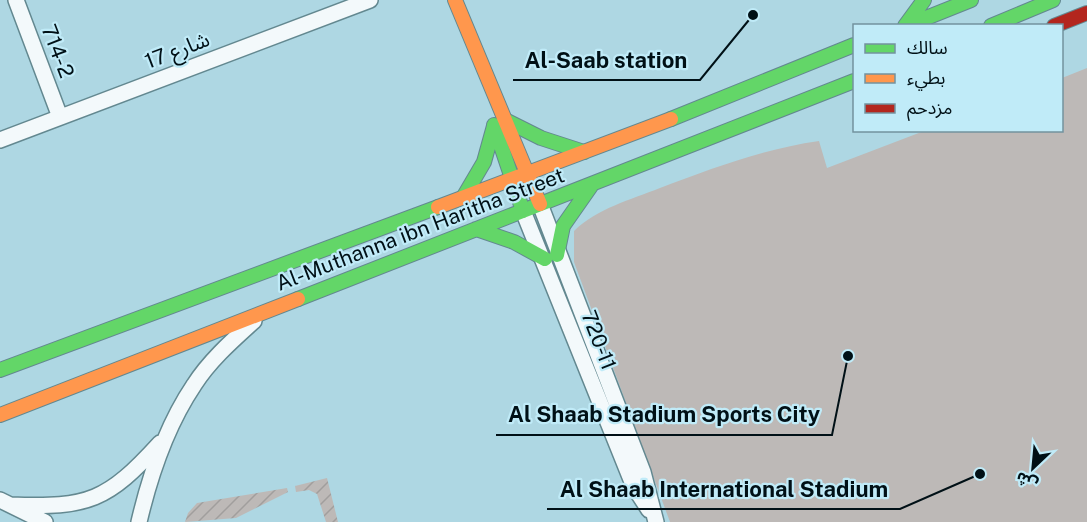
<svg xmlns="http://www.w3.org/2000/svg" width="1087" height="522" viewBox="0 0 1087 522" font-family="'Public Sans','Noto Sans Arabic',sans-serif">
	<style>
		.park { fill: #bdb9b7 }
		.garden { fill: url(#garden-furrows) }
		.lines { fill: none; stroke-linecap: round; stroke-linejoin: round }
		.street-casing { stroke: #638890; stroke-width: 18 }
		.fast-casing { stroke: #638890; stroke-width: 16 }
		.slow-casing { stroke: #638890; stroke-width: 16 }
		.jam-casing { stroke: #638890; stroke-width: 16 }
		.street { stroke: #f3f9fb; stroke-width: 15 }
		.fast { stroke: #63d668; stroke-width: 14 }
		.slow { stroke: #ff974d; stroke-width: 14 }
		.jam { stroke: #b3261e; stroke-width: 14 }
		.labels { text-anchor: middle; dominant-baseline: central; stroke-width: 4.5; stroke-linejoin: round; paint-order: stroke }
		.street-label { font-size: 21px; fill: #001016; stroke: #c0ebf8 }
		.leader { fill: none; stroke: #001016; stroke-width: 2 }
		.callout-dot { fill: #001016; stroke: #c0ebf8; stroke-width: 2 }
		.callout-label { font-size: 22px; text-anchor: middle; font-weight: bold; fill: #001016; stroke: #c0ebf8; stroke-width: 4.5; stroke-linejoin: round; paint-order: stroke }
	</style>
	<defs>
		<pattern id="garden-furrows" width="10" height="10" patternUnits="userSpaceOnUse" patternTransform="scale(1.5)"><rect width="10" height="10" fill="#bdb9b7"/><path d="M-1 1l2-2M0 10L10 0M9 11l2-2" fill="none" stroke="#a19e9d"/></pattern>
	</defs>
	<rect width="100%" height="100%" fill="#aed7e3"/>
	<path class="park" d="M1087,68V522H670L574,262V231C598,208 630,200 660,188C713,168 763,149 819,141L827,168L924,131L1062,130V78Z"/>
	<path class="garden" d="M327,478L338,522H326L317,494L309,490L296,492L295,486Z
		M287,488L288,492L236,518L185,522L188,513L197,503Z"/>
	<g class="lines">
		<g class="street-casing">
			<path id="street" d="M16,0L60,117
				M0,140L370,0
				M540,204L643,472L656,522
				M523,211L634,487L649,510
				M0,500L45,522
				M11,505C89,508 107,501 160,443
				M139,522C150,475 167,425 194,385C210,360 233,340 254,321"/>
		</g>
		<g class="fast-casing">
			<path id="fast" d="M905,26L924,0
				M906,26L971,0
				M991,26L1053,0
				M671,119L854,45
				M507,121L541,138L584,152
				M494,125L523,211
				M464,196L484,162L494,126
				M476,229L514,242L545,259
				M557,255L563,226L591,186
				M298,299L854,81
				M0,370L438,207"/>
		</g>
		<g class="slow-casing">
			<path id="slow" d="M455,0L540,204
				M438,207L671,119
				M0,415L298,299"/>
		</g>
		<g class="jam-casing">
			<path id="jam" d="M1054,26L1087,13"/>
		</g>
		<use href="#street" class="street"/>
		<use href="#fast" class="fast"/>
		<use href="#slow" class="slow"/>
		<use href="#jam" class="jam"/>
	</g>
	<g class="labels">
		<g class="street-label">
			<text transform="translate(177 50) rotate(-21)">شارع 17</text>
			<text transform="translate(58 51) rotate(69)">714-2</text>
			<text transform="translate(420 229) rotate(-21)">Al-Muthanna ibn Haritha Street</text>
			<text transform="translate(599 340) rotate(69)">720-11</text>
		</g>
	</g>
	<path class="leader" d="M753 15L700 80H513M848 356L832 435H496M980 474L900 509H547"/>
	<g class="callout-dot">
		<circle cx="753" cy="15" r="6"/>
		<circle cx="848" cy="356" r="6"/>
		<circle cx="980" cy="474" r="6"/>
	</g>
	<g class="callout-label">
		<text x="606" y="68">Al-Saab station</text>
		<text x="664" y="422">Al Shaab Stadium Sports City</text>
		<text x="724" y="497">Al Shaab International Stadium</text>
	</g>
	<rect x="853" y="24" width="210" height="108" fill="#c0ebf8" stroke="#73939e" stroke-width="1.5"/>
	<rect x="865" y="44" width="30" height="9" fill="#63d668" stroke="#73939e" stroke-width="1.5"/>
	<text x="907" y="54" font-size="18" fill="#001016">سالك</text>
	<rect x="865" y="74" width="30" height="9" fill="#ff974d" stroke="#73939e" stroke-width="1.5"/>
	<text x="907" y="84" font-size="18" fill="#001016">بطيء</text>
	<rect x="865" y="104" width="30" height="9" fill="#b3261e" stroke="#73939e" stroke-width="1.5"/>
	<text x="907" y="114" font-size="18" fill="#001016">مزدحم</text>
	<g transform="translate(1033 468) rotate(206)" stroke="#c0ebf8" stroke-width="4.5" paint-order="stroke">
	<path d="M0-4.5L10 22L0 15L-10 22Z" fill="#001016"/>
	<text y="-9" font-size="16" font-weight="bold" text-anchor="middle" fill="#001016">ش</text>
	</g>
</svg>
